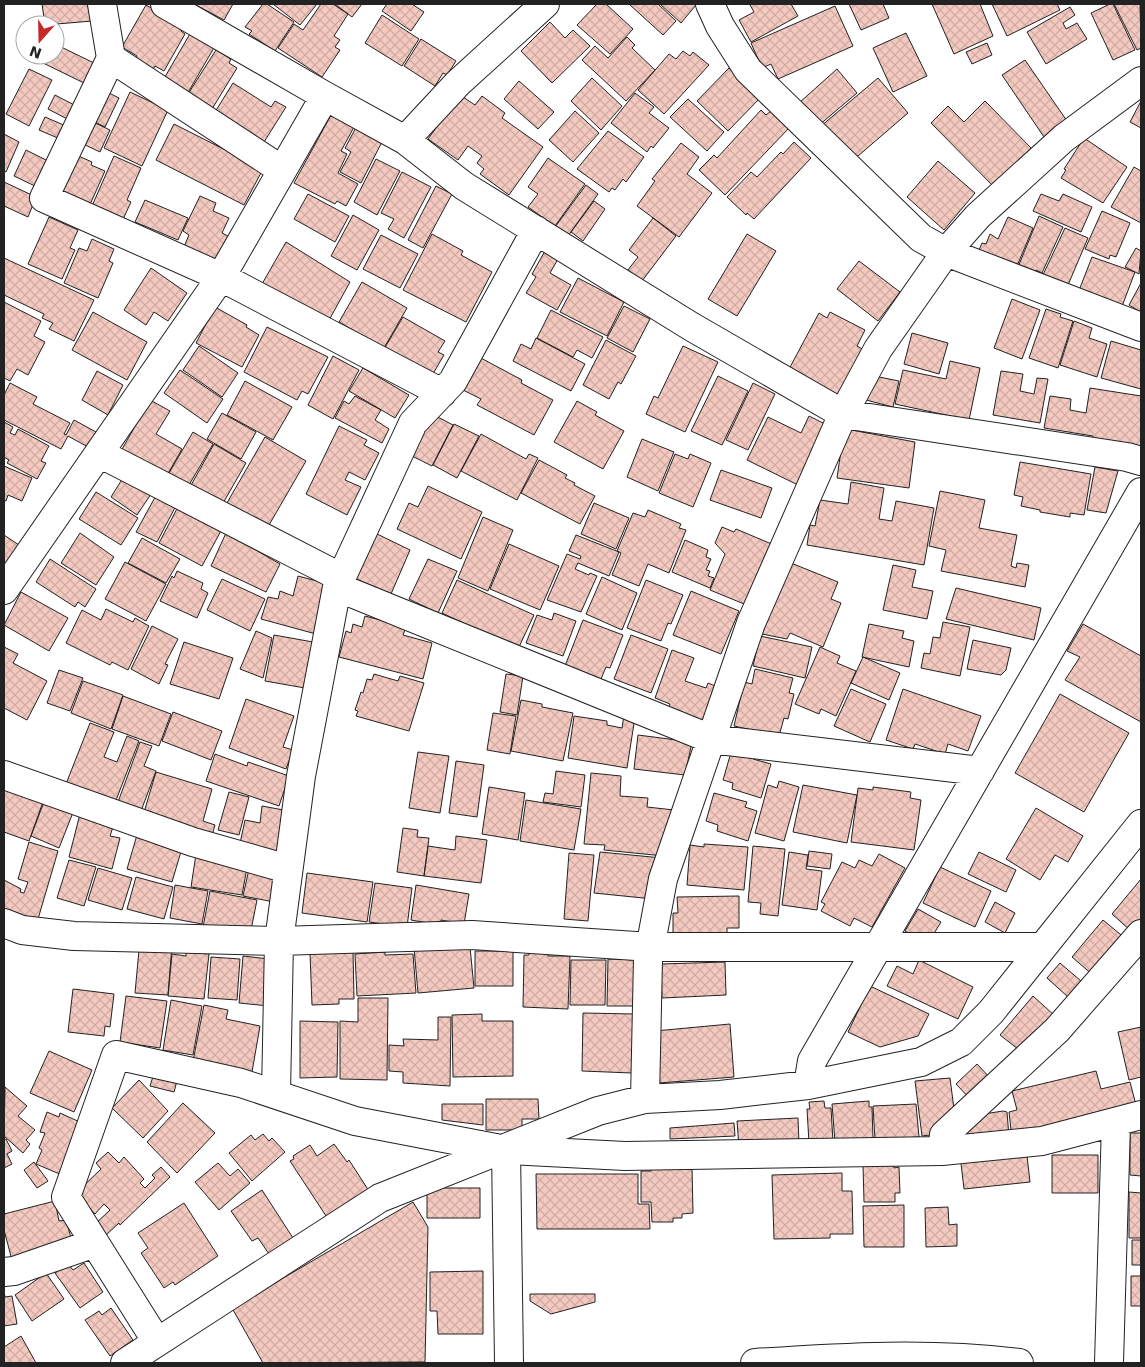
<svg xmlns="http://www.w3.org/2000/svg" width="1145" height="1367" viewBox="0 0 1145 1367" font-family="'DejaVu Sans',sans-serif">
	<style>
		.building { fill: url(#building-cross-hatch); stroke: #222 }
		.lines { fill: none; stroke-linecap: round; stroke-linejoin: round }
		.street-casing { stroke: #222; stroke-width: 30 }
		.secondary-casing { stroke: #222; stroke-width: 30 }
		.street { stroke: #fff; stroke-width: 28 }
		.secondary { stroke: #fff; stroke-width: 28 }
	</style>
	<defs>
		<pattern id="building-cross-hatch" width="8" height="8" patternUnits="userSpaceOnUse" patternTransform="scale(1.25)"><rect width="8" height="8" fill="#f3c9c0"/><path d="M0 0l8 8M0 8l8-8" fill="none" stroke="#d0aca5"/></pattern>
	</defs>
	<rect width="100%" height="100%" fill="#fff"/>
	<path class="building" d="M42,4H89L92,21L45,25Z
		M194,4H233L224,20Z
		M263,4H267L294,22L275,51L249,34L252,31L245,27Z
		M273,4H317L300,25Z
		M321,4H333L348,14L334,36L340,40L335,47L340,50L322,77L278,48L294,24L303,30Z
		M335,4H362L352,17Z
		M387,4H412L424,12L411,31L382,11Z
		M597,4H606L633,29L610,54L577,25Z
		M629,4H658L676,21L663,35Z
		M660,4H695L696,5L681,23Z
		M752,4H791L798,16L751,42L739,20L754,12L750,5Z
		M849,4H883L889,18L861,30Z
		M932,4H980L993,36L954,54Z
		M992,4H1057L1060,10L1007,36Z
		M1110,4H1113L1135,50L1113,60L1091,13Z
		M1114,4H1140L1141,48L1137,50Z
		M146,5L184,26L181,31L185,34L164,71L155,66L151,73L133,64L137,56L122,47Z
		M835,6L853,46L778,79L771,64L762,68L751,43Z
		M1070,7L1075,15L1063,23L1066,29L1077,23L1087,39L1046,64L1027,32Z
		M382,15L419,39L402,66L365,43Z
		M550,22L565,38L573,30L590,46L552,83L521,51Z
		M191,32L215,46L186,96L162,82Z
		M906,33L927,76L893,92L873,48Z
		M627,37L635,45L632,48L655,70L626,101L582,60L595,46L608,58Z
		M421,39L456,61L447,75L443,73L435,86L404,66Z
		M987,43L992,55L972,64L966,52Z
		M55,44L94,63L84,83L39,61L42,55H55Z
		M216,50L231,59L229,63L237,68L212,109L188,94Z
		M683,51L690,56L693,52L709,65L664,114L638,90L669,54L676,59Z
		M1025,60L1067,121L1044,137L1002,75Z
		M729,68L760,98L728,131L697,101Z
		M29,69L52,80L29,126L6,114Z
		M837,69L857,93L818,126L799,103Z
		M592,78L622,106L601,130L571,101Z
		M878,78L908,113L851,162L821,126Z
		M519,81L554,112L538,129L504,99Z
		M233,83L271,107L275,101L286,107L264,142L215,112Z
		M105,91L119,98L105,127L91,120Z
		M130,92L168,110L142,166L104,148Z
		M635,93L654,107L649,113L669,128L653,148L651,146L647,152L611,123Z
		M55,95L78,107L71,121L48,109Z
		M460,95L475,105L482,96L505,113L502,118L543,147L509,195L480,174L484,169L477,163L482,156L468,146L458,160L428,139Z
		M688,99L724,132L707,151L670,117Z
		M985,101L1034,151L996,189L931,123L948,106L964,122Z
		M1141,101V128L1130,122Z
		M761,110L766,115L771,111L789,128L725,195L699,170L714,155L717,158Z
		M575,111L599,133L573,162L549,140Z
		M331,115L354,127L341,151L347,154L338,173L358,184L346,206L337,201L335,204L294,183Z
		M45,117L66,126L60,139L39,130Z
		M360,120L386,134L361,183L340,172L351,152L345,148Z
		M91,121L110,130L100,152L81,143Z
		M174,124L263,169L244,205L156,160Z
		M608,131L644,157L626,182L623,179L615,190L612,188L609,192L577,169Z
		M4,134L19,142L6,172L4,171Z
		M1084,138L1127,167L1103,203L1061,178L1066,170L1064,169Z
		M794,142L811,158L754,219L747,213L746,215L727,197L751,172L757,177L781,152L783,154Z
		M681,143L699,157L687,174L712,193L679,237L637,206L655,181L652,179Z
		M26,150L50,162L37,187L14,176Z
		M74,154L92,162L91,165L105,171L88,209L57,192Z
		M114,156L141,168L127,200L131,202L119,228L88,215Z
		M548,158L585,184L555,226L528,207L538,194L528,187Z
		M376,159L400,171L377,215L354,202Z
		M938,161L975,193L944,230L907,197Z
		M1134,167L1141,171V223L1111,207Z
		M402,172L431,187L404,238L388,229L394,219L381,213Z
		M4,182L36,197L28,217L4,206Z
		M586,185L598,194L568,236L555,227Z
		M436,186L452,194L423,248L408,240Z
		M308,194L349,216L335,242L294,219Z
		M1041,194L1059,201L1063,194L1092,207L1081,232L1033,211Z
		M200,196L216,203L213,211L229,218L222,233L228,236L213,263L183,249L189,235L183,231Z
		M145,200L188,218L178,240L135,222Z
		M594,201L605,209L583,241L571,232Z
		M1102,211L1130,223L1116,257L1110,255L1109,259L1085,249Z
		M353,215L379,230L357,270L331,256Z
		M1039,216L1063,227L1042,273L1036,270L1034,274L1018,267Z
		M49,217L78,230L70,248L75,250L62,279L28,264Z
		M1008,217L1033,228L1017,266L979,250L982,243L986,244L990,234L998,239Z
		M653,218L676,236L642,281L628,270L638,257L629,250Z
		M1065,228L1088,238L1068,285L1042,277Z
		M432,234L463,251L461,255L492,272L466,322L403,290Z
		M747,234L776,251L737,316L708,299Z
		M381,235L418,254L400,288L363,269Z
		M92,239L114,249L109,261L113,263L98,298L64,283L79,248L87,251Z
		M286,242L350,282L328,322L262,284Z
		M1136,248L1141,251L1139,274L1125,267Z
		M545,251L558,259L550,273L571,285L557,310L526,293L536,277L532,274Z
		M1092,257L1135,272L1121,309L1078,293Z
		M4,258L94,300L74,341L49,329L53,323L42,318L44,314L4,295Z
		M859,261L900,292L878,321L837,289Z
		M151,268L187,293L168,321L154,312L146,325L124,310Z
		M578,278L624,302L607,336L560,312Z
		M362,282L407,308L384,348L339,322Z
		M1141,283V312L1129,305Z
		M1012,299L1040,310L1022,359L994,348Z
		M4,302L41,321L34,336L45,342L28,375L17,369L10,381L4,378Z
		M624,306L650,319L633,352L607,338Z
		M215,307L247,325L246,327L259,335L242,367L196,343Z
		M1046,309L1061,314L1060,317L1073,321L1058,368L1029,358Z
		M551,310L603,337L592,358L577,350L573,357L537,338Z
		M93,312L147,342L127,380L72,350Z
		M830,312L865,330L857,346L866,351L840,398L789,369L819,313L827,318Z
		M403,317L445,341L438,352L444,355L431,377L384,349Z
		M1074,321L1092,328L1089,338L1107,344L1097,377L1060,365Z
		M267,327L328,357L308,394L302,391L297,400L244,372Z
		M912,333L948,343L939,374L904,364Z
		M536,338L585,364L571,391L513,361L521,344L531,349Z
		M606,340L636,356L621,384L618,382L609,399L583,385Z
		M1111,341L1141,350V389L1101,378Z
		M199,346L238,373L222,397L183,370Z
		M683,346L718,362L685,432L646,414L654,396L658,398Z
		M333,356L359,370L333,419L308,405Z
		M479,357L522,380L521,383L553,400L534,435L477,405L481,399L461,389Z
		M950,361L980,368L969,420L895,404L903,370L946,379Z
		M363,368L409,395L395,418L349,391Z
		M180,370L223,399L207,423L164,393Z
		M97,371L123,385L108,415L82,400Z
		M1001,371L1023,374L1020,391L1034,394L1037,378L1048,379L1040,423L993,415Z
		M718,376L748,391L722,445L691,431Z
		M879,377L899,381L893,407L866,400Z
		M245,381L292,407L273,440L227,415Z
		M10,383L37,397L33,404L70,423L64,434L66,435L74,420L96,432L88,447L68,436L61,449L4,420V395Z
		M753,383L775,394L748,450L726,440Z
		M1090,388L1141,396V448L1092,440L1093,436L1044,428L1050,396L1071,399L1070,410L1086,413Z
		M355,396L381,410L375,420L389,429L382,443L335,418L344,401L349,404Z
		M150,400L170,411L156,434L182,449L166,477L121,451Z
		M577,401L597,412L595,415L624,431L603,469L554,442Z
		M222,413L256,432L241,459L207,439Z
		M430,413L453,425L432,466L408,454Z
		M809,416L827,425L798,485L747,460L768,417L801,433Z
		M4,422L13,427L10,433L15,435L18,429L49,446L41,461L46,463L37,479L7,463L9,460L4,457Z
		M454,424L479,436L457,478L433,465Z
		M339,426L367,440L364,445L379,453L365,480L349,472L345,480L361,487L347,515L306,494Z
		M846,429L915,442L909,488L837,478L842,443Z
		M193,432L213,444L189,485L169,473Z
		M481,434L526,459L529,454L538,458L517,500L461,471Z
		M265,437L306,461L265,532L224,508Z
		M642,439L674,452L658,491L627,477Z
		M214,444L246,463L222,505L190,487Z
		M675,454L688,459L690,454L711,463L693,507L659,493Z
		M539,460L567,475L565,478L575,483L574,485L595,496L580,524L521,493Z
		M1020,462L1091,474L1084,515L1070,513V517L1040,512V510L1021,506L1023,497L1014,495Z
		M4,466L32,478L22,501L8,495L6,501L4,500Z
		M1095,467L1118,471L1106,513L1087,510Z
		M721,470L772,488L761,518L710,500Z
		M126,473L153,491L137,515L111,497Z
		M851,482L884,488L879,519L892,521L896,501L934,508L924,565L807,545L810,525L815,526L820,500L848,504Z
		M428,486L482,512L461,559L397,529L409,503L418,507Z
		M159,490L179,500L157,542L136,532Z
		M940,491L985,500L979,528L1017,535L1011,566L1016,568L1017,563L1029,565L1025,587L941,571L946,550L929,546Z
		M96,492L138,518L121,545L79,519Z
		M180,503L205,516L202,522L208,525L211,520L223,527L202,566L159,543Z
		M594,503L629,518L616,549L581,534Z
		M648,510L681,524L679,528L686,530L669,573L648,564L639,586L612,575L621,553L617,551L633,513L645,517Z
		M483,517L513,530L488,591L458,578Z
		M722,527L734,532L736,529L774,545L749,606L710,590L725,554L715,543Z
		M80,533L114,557L96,585L61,563Z
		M226,533L280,564L266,592L211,566Z
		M375,533L410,550L391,594L354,578Z
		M4,535L22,547L4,574Z
		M576,535L619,552L609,576L578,563L575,569L589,575L590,573L597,576L581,612L547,600L567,554L580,559L581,556L569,551Z
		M142,538L180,559L166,583L128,563Z
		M685,540L708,550L706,557L711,559L706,570L710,571L708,576L714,578L710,588L672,572Z
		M509,544L559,566L540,610L490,589Z
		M50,559L96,589L85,607L78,602L75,607L36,582Z
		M428,559L457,571L438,613L409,599Z
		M125,562L166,584L146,621L105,599Z
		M791,563L838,582L831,599L841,603L823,647L790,633L787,639L762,634Z
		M893,565L916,570L912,587L933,591L927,619L883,610Z
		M177,571L203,583L201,589L208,593L197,618L160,601L172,576L174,578Z
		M298,576L328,584L316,634L261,619L268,597L278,599L280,591L293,596Z
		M602,577L637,593L622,630L586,614Z
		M222,579L265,599L250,631L207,610Z
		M457,580L534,615L518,649L442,613Z
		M646,580L683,595L671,624L668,623L661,641L627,628Z
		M956,588L1041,608L1034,640L946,619Z
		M691,591L739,611L721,654L673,635Z
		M21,592L68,618L49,651L4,625Z
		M106,609L133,622L135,618L149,626L128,670L112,662L110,665L66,643L82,610L101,620Z
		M554,613L576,621L563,656L526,643L537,615L552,620Z
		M365,616L406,627L403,635L432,643L423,679L339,657L346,631L351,633L353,624L362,627Z
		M583,620L623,635L610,668L606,667L601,679L565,666Z
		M943,622L970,627L960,676L921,668L924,653L930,654L933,637L940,638Z
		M869,624L904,631L902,638L914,641L909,667L862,657Z
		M1083,624L1141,656V722L1065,680L1080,657L1067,651Z
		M152,626L178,639L165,664L168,665L159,684L131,669Z
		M256,631L272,638L263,678L240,669Z
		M274,635L313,642L305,688L265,681Z
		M631,635L668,649L651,693L614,679Z
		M760,636L812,647L805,678L753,666Z
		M973,640L1011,648L1006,670L1001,675L967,669Z
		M184,642L233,658L219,699L170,684Z
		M4,647L18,654L13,663L47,681L27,720L4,708Z
		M820,647L840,656L837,663L856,671L836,716L821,709L819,714L795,704Z
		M672,650L694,658L685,681L706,688L708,683L720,688L707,725L668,711L670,704L655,698Z
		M863,657L900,673L889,700L851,683Z
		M755,669L793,678L789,693L794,694L788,719L784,718L779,736L734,726L744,682L752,684Z
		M59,670L83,678L70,711L47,703Z
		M374,674L398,681L400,676L424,683L409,731L356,716L358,711L355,710L361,692L363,693L367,679L372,680Z
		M506,674L523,676L517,715L500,712Z
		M83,681L123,695L111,729L71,713Z
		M851,689L886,704L870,742L834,726Z
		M903,689L981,716L968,751L948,744L945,754L915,744L913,749L886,740Z
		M1060,694L1129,733L1084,812L1015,773Z
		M123,696L171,714L159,746L112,729Z
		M246,699L294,716L283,747L293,750L286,769L229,748Z
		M521,700L542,704V707L573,713L563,761L511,751Z
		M173,712L222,731L211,760L162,741Z
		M493,713L516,716L510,754L487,750Z
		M624,715L635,717L627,768L568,758L574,716L607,721V725L622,728Z
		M90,723L114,732L104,757L117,762L127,736L139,741L113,808L64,789Z
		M638,735L692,742L685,775L634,769Z
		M140,742L152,746L144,766L156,771L141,811L118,802Z
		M732,749L754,756L753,759L771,764L761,798L732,789L733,783L723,780Z
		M418,752L449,756L440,813L409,808Z
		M215,754L247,766L248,762L289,776L279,806L206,781Z
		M456,761L484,765L477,817L449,813Z
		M556,771L585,775L581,807L543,802L545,793L553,794Z
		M156,772L212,789L203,821L215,825L211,839L142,819Z
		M591,773L621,776L620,796L648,798L647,807L674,810L664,856L604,850L605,845L584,844Z
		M779,781L799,787L784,841L755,833L768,785L777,788Z
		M4,784L44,799L29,841L4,832Z
		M803,785L857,795L847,843L793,832Z
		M489,787L525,793L518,840L482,834Z
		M873,787L911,792L910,798L921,800L914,850L851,842L858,788L873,790Z
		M229,792L249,797L239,835L218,830Z
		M714,793L747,802L745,807L757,811L748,841L717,831L718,825L706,821Z
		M45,799L74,810L59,848L31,836Z
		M526,800L581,809L574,850L520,841Z
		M262,806L289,811L280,856L239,848L245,820L260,823Z
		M1036,808L1083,836L1068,862L1055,855L1040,880L1006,859Z
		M80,814L114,824L110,836L120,838L112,869L69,857Z
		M403,828L418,830L417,837L429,838L424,876L397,872Z
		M137,835L182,848L172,882L127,869Z
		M456,836L487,840L481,883L424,876L428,846L455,850Z
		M29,842L58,851L38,919L4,911V880L21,889L20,892L24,893L28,882L18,879Z
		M704,844L748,847L744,890L687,885L690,845L704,847Z
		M753,846L785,849L778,916L760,914L761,903L748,902Z
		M809,851L832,854L830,869L807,866Z
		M600,852L662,858L653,899L594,893Z
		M789,852L808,855L806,869L822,871L817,910L782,905Z
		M979,852L1016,870L1006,892L968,874Z
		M569,853L594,855L588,921L564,919Z
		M196,854L248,862L242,895L191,887Z
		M879,854L905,868L872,927L854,918L850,926L821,911L825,904L821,902L842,862L855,868L859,860L872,866Z
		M69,860L96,867L84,906L57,898Z
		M940,867L991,891L975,927L923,903Z
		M98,868L132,878L122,910L88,900Z
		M249,869L279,875L274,902L243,896Z
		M307,873L373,882L367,922L302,913Z
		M136,877L173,887L164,919L127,909Z
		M1141,879V919L1131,931L1112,914Z
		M375,883L412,888L407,927L369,922Z
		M175,885L208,891L202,924L170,918Z
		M416,885L469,894L464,924L441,920L440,925L411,920Z
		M210,891L257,900L251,930L203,927Z
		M739,896V928H727V933H673V913H678L677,897Z
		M995,902L1015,913L1005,933L985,922Z
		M918,909L941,922L933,935L914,936L905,931Z
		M1103,920L1126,939L1094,976L1072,957Z
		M172,945L168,995L135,993L139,950Z
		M434,946L435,950L470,947L474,988L418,993L414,948Z
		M529,946L548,947V956H570L568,1009L523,1007L524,955H529Z
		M353,951L354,999H339V1004L312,1005L310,953Z
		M475,951H513V986H475Z
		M186,952L209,954L204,999L168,996L172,954L186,956Z
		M385,952V955L413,954L416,993L357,996L355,954Z
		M243,956L269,959V1006L239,1003Z
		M211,957L240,959L237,1000L208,998Z
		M608,959L643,960L642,1006H607Z
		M571,960H606L605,1005H570Z
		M919,960L973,987L958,1019L887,986L897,966L913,974Z
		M725,962L726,995L662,998L661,964Z
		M1060,963L1081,981L1068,997L1047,978Z
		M870,986L929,1014L918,1036L880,1047L848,1032Z
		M73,989L114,994L110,1027L105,1026L104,1036L68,1032Z
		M126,996L167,1001L160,1048L120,1042Z
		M1033,996L1055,1016L1023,1053L1000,1035Z
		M358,998H388L387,1080L340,1079V1021L358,1022Z
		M171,1000L202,1006L193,1055L163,1050Z
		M204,1005L228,1010L226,1019L260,1026L252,1072L193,1061Z
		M583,1013L634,1014L632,1073L582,1071Z
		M482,1014V1021H513V1076L453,1077L452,1015Z
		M438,1017H451L450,1086L403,1083V1072L389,1071V1045L404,1046L403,1039L438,1040Z
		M300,1021L338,1022L337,1077L300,1078Z
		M730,1024L734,1077L659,1083L655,1031Z
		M1141,1027V1077L1129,1080L1118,1032Z
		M49,1051L92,1070L74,1112L30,1093Z
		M977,1064L994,1082L973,1102L956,1084Z
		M155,1070L178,1077L174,1092L150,1086Z
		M1096,1071L1101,1089L1130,1082L1137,1109L1012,1139L1009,1112L1017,1110L1012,1091Z
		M950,1078L955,1117L938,1134L922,1136L915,1081Z
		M139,1080L168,1111L143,1138L112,1108Z
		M5,1087L27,1106L18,1116L35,1130L26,1140L30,1144L23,1153L4,1136Z
		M486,1099H538L539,1119H522V1130H486Z
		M824,1101L825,1108H831L833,1142L809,1143L807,1109H810L809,1102Z
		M869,1101V1107H872L873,1139L835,1142L832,1104Z
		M183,1103L215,1133L177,1173L147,1142Z
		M442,1104H483V1125L442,1120Z
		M916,1104L919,1137L875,1140L873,1106Z
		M1003,1111L1007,1112L1009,1137L959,1143L957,1127L971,1116Z
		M47,1112L59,1117L60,1113L82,1123L62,1175L36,1164L42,1150L39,1148L45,1133L40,1132Z
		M798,1118L799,1144L739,1147L737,1121Z
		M734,1123L735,1136L670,1139V1128Z
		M1130,1133H1141V1176L1130,1175Z
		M263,1134L269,1141L272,1138L285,1152L252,1181L229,1153L251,1135L255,1140Z
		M6,1139L12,1151L7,1154L12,1164L4,1168V1140Z
		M334,1144L347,1162L349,1160L369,1191L328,1219L290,1161L294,1159L293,1156L310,1145L317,1156Z
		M1026,1147L1030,1182L964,1189L960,1155Z
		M108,1152L119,1163L124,1157L144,1179L140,1183L145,1188L155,1178L152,1175L161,1167L170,1177L120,1225L119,1223L105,1236L94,1225L110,1210L104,1204L95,1214L76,1193L101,1169L96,1163Z
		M1052,1155H1098V1193H1052Z
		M34,1162L48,1181L37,1188L24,1170Z
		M218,1163L230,1176L238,1169L250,1183L219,1210L195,1182Z
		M863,1165H894V1168L899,1167L900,1193H895V1202H864Z
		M651,1166L692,1168L693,1213L682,1214V1218H673V1222H652L651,1202H641V1171H651Z
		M842,1173V1191H852L853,1234H830V1238L774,1239L772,1175Z
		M536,1174H638V1204H649L650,1229H537Z
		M427,1188H480V1218H427Z
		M262,1190L293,1238L269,1254L258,1238L252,1241L231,1211Z
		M1129,1192L1141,1193V1238H1129Z
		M55,1201L59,1221L66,1220L73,1245L12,1260L4,1230V1214Z
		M413,1202L428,1227L425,1362L263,1363L232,1308Z
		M184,1203L218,1256L175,1285L173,1282L164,1288L141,1253L148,1248L138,1233Z
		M904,1205V1247H864L863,1206Z
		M948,1207L949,1225L957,1224V1246L926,1247L925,1208Z
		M1132,1240H1141V1265H1132Z
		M84,1263L103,1292L80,1308L55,1273L68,1264L73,1270Z
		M483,1271V1334H438L437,1311H430V1272Z
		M46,1273L64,1299L32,1321L15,1295Z
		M1131,1276H1141V1306H1131Z
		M4,1291L5,1297L12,1296L17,1324L4,1326Z
		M530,1294H595V1302L551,1314L530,1301Z
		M111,1308L133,1340L110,1356L85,1320L99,1311L102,1315Z
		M21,1336L36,1363H4V1347Z"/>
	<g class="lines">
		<g class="street-casing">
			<path id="street" d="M102,4L111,58L282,170
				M165,4L325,96L405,140L464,186L692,327L843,414L1127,457L1141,461
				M710,4L720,26L748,70L921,238L946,252L1141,327
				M111,58L44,198L221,277L442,393
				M405,140L458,83L545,4
				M99,453L342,578
				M337,587L711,739L980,771
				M4,590L221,277L325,96
				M4,775L193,842L288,869
				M4,923L22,930L74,936L279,941L472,935L651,947H1042
				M808,1085L812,1061L1141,492
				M276,1094L279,941L301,776L337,587L413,423L453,381L536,230
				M645,1099L648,959L663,879L751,623L843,414L878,349L946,252L978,216L1064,138L1141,81
				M942,1151L944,1135L1057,1030L1141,934
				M4,1272L14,1271L95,1243
				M157,1342L66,1197L116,1055L241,1083L355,1121L506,1150L625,1156L942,1151L1042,1141L1141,1115
				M125,1363L380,1198L598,1111L645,1099L720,1095L808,1085L921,1062L961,1042L991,1012L1141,824
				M1109,1363L1116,1123"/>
		</g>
		<g class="secondary-casing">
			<path id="secondary" d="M506,1150L509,1363
				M755,1363C843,1357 931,1352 1019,1363"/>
		</g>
		<use href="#street" class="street"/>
		<use href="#secondary" class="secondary"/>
	</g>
	<rect width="1145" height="1367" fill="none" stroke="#222222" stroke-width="10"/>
	<g transform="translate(40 40) rotate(200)"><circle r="24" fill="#ffffff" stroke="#a7a7a7"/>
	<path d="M0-4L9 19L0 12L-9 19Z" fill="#c62828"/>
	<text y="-8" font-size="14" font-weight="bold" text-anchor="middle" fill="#222222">N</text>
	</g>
</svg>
